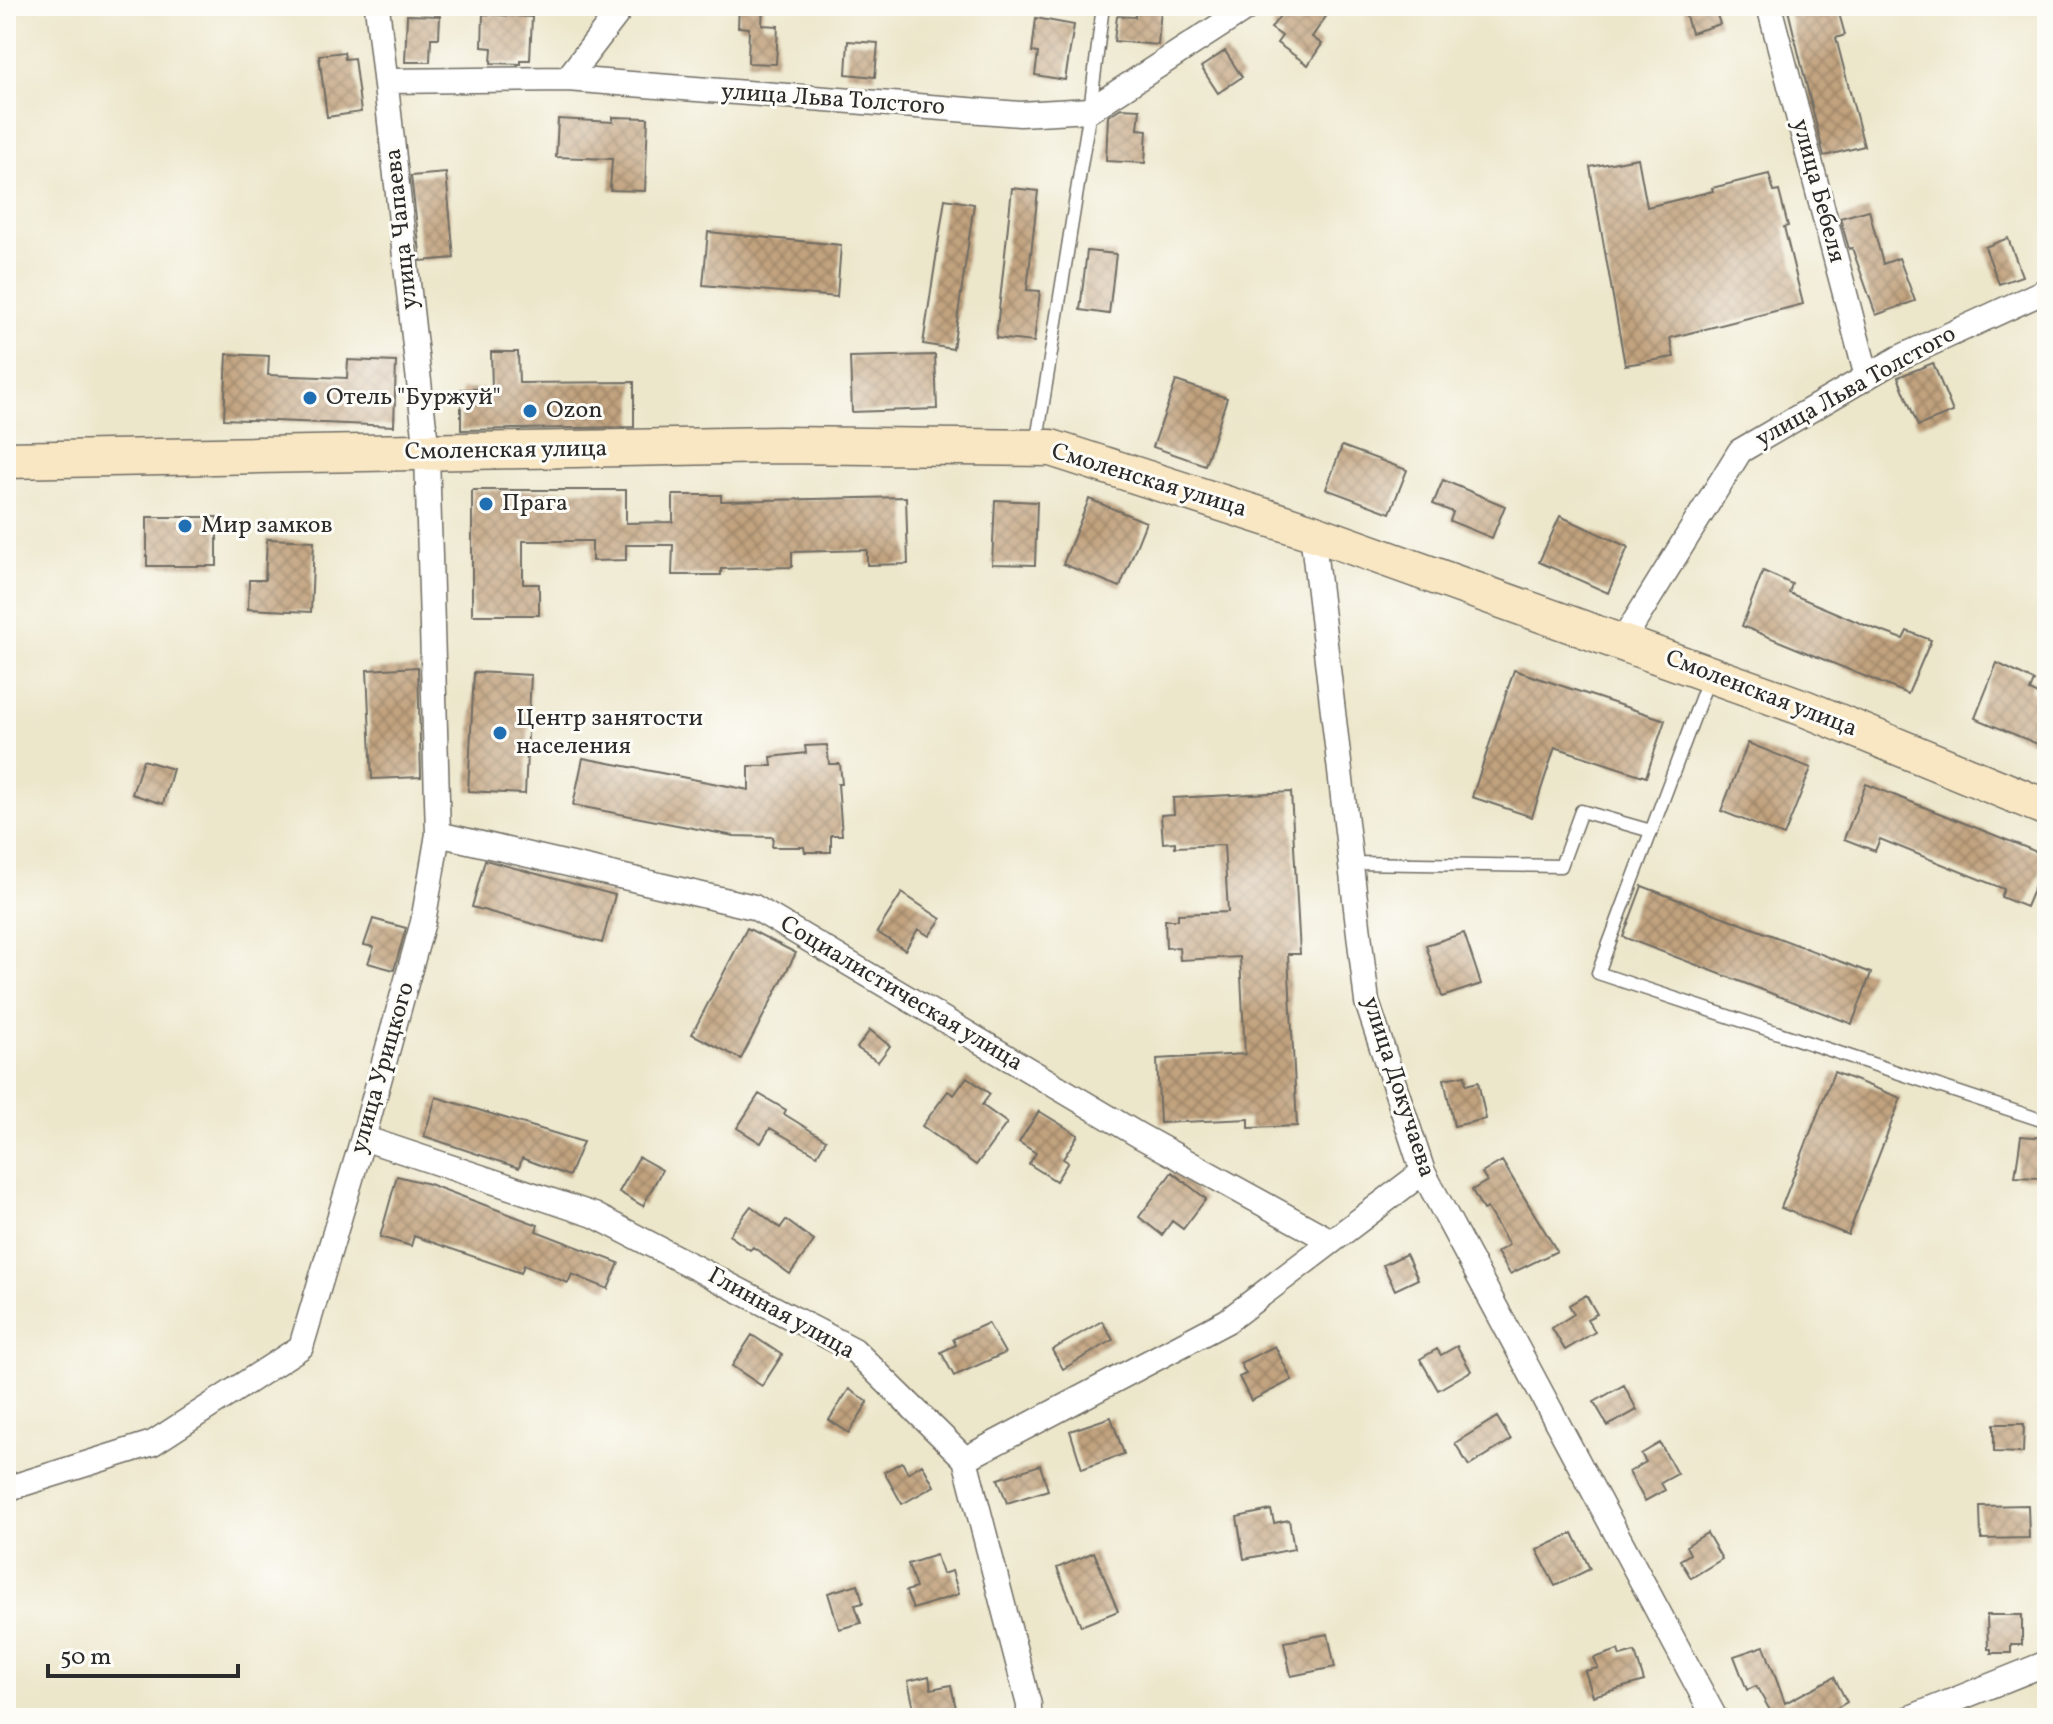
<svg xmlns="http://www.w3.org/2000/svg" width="2053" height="1724" viewBox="0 0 2053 1724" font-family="Vollkorn,serif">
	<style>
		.building { fill: url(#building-cross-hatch) }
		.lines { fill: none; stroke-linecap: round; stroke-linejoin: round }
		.lane-casing { stroke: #6f6c63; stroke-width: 15 }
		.street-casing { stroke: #6f6c63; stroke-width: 27 }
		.secondary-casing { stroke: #6f6c63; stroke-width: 39 }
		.lane { stroke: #fff; stroke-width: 12 }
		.street { stroke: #fff; stroke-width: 24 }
		.secondary { stroke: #f9e7c3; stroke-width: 36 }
		.poi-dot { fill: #1f6fb2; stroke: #fdfcf7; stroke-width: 3 }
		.labels { text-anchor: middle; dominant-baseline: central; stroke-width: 6; stroke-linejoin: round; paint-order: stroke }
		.street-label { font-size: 24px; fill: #2b2b2b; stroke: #fdfcf7 }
		.poi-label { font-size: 24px; fill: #2b2b2b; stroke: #fdfcf7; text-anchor: start }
	</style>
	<defs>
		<pattern id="building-cross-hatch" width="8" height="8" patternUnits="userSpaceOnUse" patternTransform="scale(2)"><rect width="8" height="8" fill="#c2a37f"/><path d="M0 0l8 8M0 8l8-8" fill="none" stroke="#9e8568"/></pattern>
	</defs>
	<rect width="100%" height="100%" fill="#fdfcf7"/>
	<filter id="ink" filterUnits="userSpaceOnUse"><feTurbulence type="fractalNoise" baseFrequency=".0125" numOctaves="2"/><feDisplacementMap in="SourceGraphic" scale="16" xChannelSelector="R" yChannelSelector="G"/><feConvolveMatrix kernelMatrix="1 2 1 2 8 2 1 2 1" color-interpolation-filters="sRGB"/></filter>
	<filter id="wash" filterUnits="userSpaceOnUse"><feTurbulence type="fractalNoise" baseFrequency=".006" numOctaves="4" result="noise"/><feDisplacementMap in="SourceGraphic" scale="32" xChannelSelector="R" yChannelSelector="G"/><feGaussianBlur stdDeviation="1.8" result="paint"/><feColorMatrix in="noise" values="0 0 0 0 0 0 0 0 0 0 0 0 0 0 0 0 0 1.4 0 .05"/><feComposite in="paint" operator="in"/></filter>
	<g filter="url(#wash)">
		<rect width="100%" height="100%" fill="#ece6ca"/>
		<g id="blocks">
			<path class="building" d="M739,6H763L762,25L778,26L776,64L748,63L749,28L738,27Z
				M1136,6L1161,8L1158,45L1114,41L1117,16L1135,17Z
				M1287,6H1333L1312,37L1322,44L1308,65L1277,43L1282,36L1271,28Z
				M1683,6H1714L1720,24L1691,33Z
				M1787,6H1837L1845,35L1836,38L1864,146L1824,156Z
				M483,14L532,17L530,60H521V64L491,63L492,48L482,47Z
				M407,15L440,16L439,38H431L430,62H405Z
				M1036,18L1074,25L1065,80L1035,75L1038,53L1032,52Z
				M848,41L878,43L875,77L846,74Z
				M1225,51L1242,77L1218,93L1201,67Z
				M344,52L345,59L354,58L361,112L327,117L319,55Z
				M1121,108L1140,109L1138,129L1147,130L1145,163L1106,161L1108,116Z
				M613,117L648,118L645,191L610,190L612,159L556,157L558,119L613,122Z
				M1638,158L1647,207L1713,191L1712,188L1769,174L1774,192L1779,191L1788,226L1784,227L1803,304L1670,338L1674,357L1625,365L1590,167Z
				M446,173L454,258L421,261L411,176Z
				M1012,188L1038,191L1027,290L1040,291L1034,342L996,338Z
				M945,199L974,204L953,349L923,344Z
				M1869,210L1883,264L1899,258L1915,301L1876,315L1852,248L1849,249L1840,218Z
				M708,232L841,245L837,297L703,285Z
				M2008,238L2022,276L1999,284L1985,247Z
				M1087,251L1116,254L1109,314L1080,310Z
				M491,352H518L519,383L634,382V427L461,430V389H492Z
				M227,354L269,356L268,375L347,378L348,360L396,362L394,426L224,419Z
				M935,355L937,409L852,412L850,357Z
				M1933,363L1953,412L1918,426L1898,377Z
				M1176,381L1227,398L1205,465L1153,447Z
				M1342,446L1407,470L1390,513L1326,489Z
				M1443,480L1505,506L1492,538L1450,521L1453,512L1433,504Z
				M472,490H626V523L673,522V495H721V501L906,497L908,564L867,565V550L792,552V567L721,569V575H672L673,545H626V560L592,561V541H523V584H539V615H472Z
				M1089,499L1146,522L1120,587L1063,564Z
				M995,500L1037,502L1035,565L992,564Z
				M1560,516L1628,547L1608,593L1539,562Z
				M147,517H217V566H147Z
				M267,539L314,541L311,612L248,609L249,580H265Z
				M1763,571L1792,584L1789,593L1867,626L1903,639L1907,631L1931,640L1908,694L1742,626Z
				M1997,663L2034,681L2030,691L2047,699V748L1975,718Z
				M418,667L421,777L372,779L367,670Z
				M1514,670L1665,720L1646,777L1555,747L1532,817L1472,797Z
				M474,672L531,675L525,794L468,791Z
				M1748,743L1811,768L1784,836L1721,811Z
				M827,745L829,764H840L842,784H838L842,835H831V852H805L804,847H772L773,837L734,836L573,805L583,758L749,790V766H772L771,757L806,753L805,746Z
				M143,760L173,769L163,804L132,794Z
				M1866,784L2047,856L2026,907L2001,897L2004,889L1880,839L1875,851L1844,839Z
				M1291,792L1300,954H1288L1297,1126L1249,1128V1119L1160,1123L1157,1059L1245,1054L1240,957L1180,960L1179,947L1166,948L1165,920H1178V914L1228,912L1224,845L1175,847V842L1163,843L1161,815L1174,814L1173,798Z
				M485,860L615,895L602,943L472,907Z
				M1642,886L1871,973L1852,1024L1623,937Z
				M902,893L941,919L929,936L918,929L905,950L877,932Z
				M373,919L406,928L394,970L368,963L374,947L364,945Z
				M747,928L796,953L741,1059L692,1034Z
				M1464,933L1481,984L1442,997L1426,945Z
				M870,1030L890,1046L878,1062L857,1048Z
				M1834,1072L1901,1098L1848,1235L1781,1208Z
				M1465,1075L1466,1085L1478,1082L1486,1119L1454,1126L1444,1079Z
				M967,1077L990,1094L982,1105L1007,1123L976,1165L922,1126L948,1091L954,1095Z
				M759,1094L786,1110L784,1114L826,1140L817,1155L770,1128L761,1143L737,1128Z
				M436,1097L583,1142L569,1176L522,1158L519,1168L424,1136Z
				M1039,1111L1078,1135L1063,1159L1068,1162L1056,1181L1029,1164L1036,1153L1019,1142Z
				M2021,1136L2047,1138V1170L2042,1169L2041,1178L2015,1177Z
				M639,1157L662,1170L643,1206L619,1192Z
				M1502,1161L1557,1251L1510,1274L1497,1252L1509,1245L1487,1208L1483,1210L1472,1190L1487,1181L1482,1173Z
				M1172,1172L1206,1199L1183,1229L1172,1221L1162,1235L1139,1217Z
				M397,1176L429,1184L538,1225L536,1231L619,1263L608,1289L572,1274L568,1283L524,1265L521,1273L414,1236L411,1246L380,1237Z
				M751,1206L780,1228L786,1220L814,1241L790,1274L753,1247L750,1250L729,1235Z
				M1406,1254L1418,1279L1395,1290L1383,1265Z
				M1586,1295L1597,1314L1587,1319L1595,1332L1565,1350L1552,1328L1574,1314L1569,1305Z
				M1102,1321L1113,1340L1063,1369L1052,1350Z
				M988,1323L1005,1353L954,1376L941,1352L956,1345L953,1339Z
				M752,1335L782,1355L762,1386L732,1366Z
				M1275,1346L1292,1380L1251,1401L1239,1377L1246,1374L1240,1363Z
				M1457,1346L1471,1371L1438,1390L1420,1359L1437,1349L1441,1355Z
				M1624,1385L1637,1410L1608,1426L1594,1402Z
				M849,1389L868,1402L849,1433L829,1420Z
				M1111,1417L1124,1454L1082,1469L1070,1431Z
				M1497,1417L1511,1440L1469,1466L1455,1443Z
				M1994,1424H2024L2023,1453L1994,1452Z
				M1660,1443L1677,1474L1661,1483L1665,1490L1645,1501L1629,1472L1646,1462L1641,1454Z
				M902,1462L908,1473L922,1464L934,1486L902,1504L884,1472Z
				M1040,1465L1048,1490L1007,1503L998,1479Z
				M2028,1505L2029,1538L1981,1539L1980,1506Z
				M1271,1510L1274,1523L1289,1520L1294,1549L1244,1559L1237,1517Z
				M1573,1533L1590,1569L1555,1586L1537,1550Z
				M1707,1533L1722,1559L1691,1578L1680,1560L1690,1554L1686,1546Z
				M1094,1552L1118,1611L1081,1626L1057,1568Z
				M936,1555L942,1574L952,1571L959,1594L913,1609L906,1591L916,1588L908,1564Z
				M858,1584L863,1603L855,1605L861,1623L839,1629L828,1593Z
				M1987,1615H2022V1645H2011V1653H1991V1649H1988Z
				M1328,1634L1335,1667L1291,1676L1284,1642Z
				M1764,1646L1785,1703L1834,1677L1847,1702L1819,1718H1759L1771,1712L1756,1686L1747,1690L1734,1656Z
				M1618,1650L1620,1656L1635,1652L1644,1681L1593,1696L1585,1671L1598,1668L1594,1658Z
				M929,1676L931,1689L951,1685L958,1718H916L908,1681Z"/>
		</g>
	</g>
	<g filter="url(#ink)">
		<use href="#blocks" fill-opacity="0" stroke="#6f6c63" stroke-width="2"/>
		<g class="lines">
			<g class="lane-casing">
				<path id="lane" d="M1036,446L1090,110L1103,6
					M1709,677L1598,973L2047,1122
					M1351,863L1561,866L1581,811L1651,831"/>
			</g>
			<g class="street-casing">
				<path id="street" d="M1769,6L1867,377
					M567,79L623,6
					M386,81L567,79L1020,114L1090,110L1250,6
					M1312,532L1367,1002L1423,1172L1715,1718
					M1622,642L1740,451L1899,358L2047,290
					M438,834L754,907L1140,1136L1331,1241
					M363,1138L594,1215L854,1350L965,1459L1029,1705V1718
					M965,1459L1227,1321L1423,1172
					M6,1489L153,1443L301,1347L363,1138L423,922L438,834L427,453L377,6
					M1910,1718L2047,1663"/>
			</g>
			<g class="secondary-casing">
				<path id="secondary" d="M6,460L779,445L1051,448L1312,532L1804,708L2047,808"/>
			</g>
			<use href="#lane" class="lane"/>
			<use href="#street" class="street"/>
			<use href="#secondary" class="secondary"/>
		</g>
	</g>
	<g class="poi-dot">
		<circle cx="310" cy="398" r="8"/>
		<circle cx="530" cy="411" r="8"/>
		<circle cx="486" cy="504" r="8"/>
		<circle cx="185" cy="526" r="8"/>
		<circle cx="500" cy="733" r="8"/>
	</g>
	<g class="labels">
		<g class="street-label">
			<text transform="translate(833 100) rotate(4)">улица Льва Толстого</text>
			<text transform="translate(1818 191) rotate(75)">улица Бебеля</text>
			<text transform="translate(402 229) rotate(-96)">улица Чапаева</text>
			<text transform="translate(1856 387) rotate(-29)">улица Льва Толстого</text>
			<text transform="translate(506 451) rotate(-1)">Смоленская улица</text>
			<text transform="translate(1149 481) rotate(17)">Смоленская улица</text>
			<text transform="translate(1761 694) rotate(21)">Смоленская улица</text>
			<text transform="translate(901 994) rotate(31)">Социалистическая улица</text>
			<text transform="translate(383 1068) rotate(-74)">улица Урицкого</text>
			<text transform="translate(1398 1087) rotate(72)">улица Докучаева</text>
			<text transform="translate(781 1314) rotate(29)">Глинная улица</text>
		</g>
		<g class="poi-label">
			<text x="326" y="398">Отель "Буржуй"</text>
			<text x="546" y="411">Ozon</text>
			<text x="502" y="504">Прага</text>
			<text x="201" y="526">Мир замков</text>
			<text x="516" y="719">Центр занятости<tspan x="516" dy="28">населения</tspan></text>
		</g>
	</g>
	<rect width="2053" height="1724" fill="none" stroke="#fdfcf7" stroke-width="32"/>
	<path d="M48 1664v12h190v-12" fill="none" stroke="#2b2b2b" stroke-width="4"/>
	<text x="60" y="1664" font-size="24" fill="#2b2b2b" stroke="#fdfcf7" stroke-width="6" paint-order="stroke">50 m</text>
</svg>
